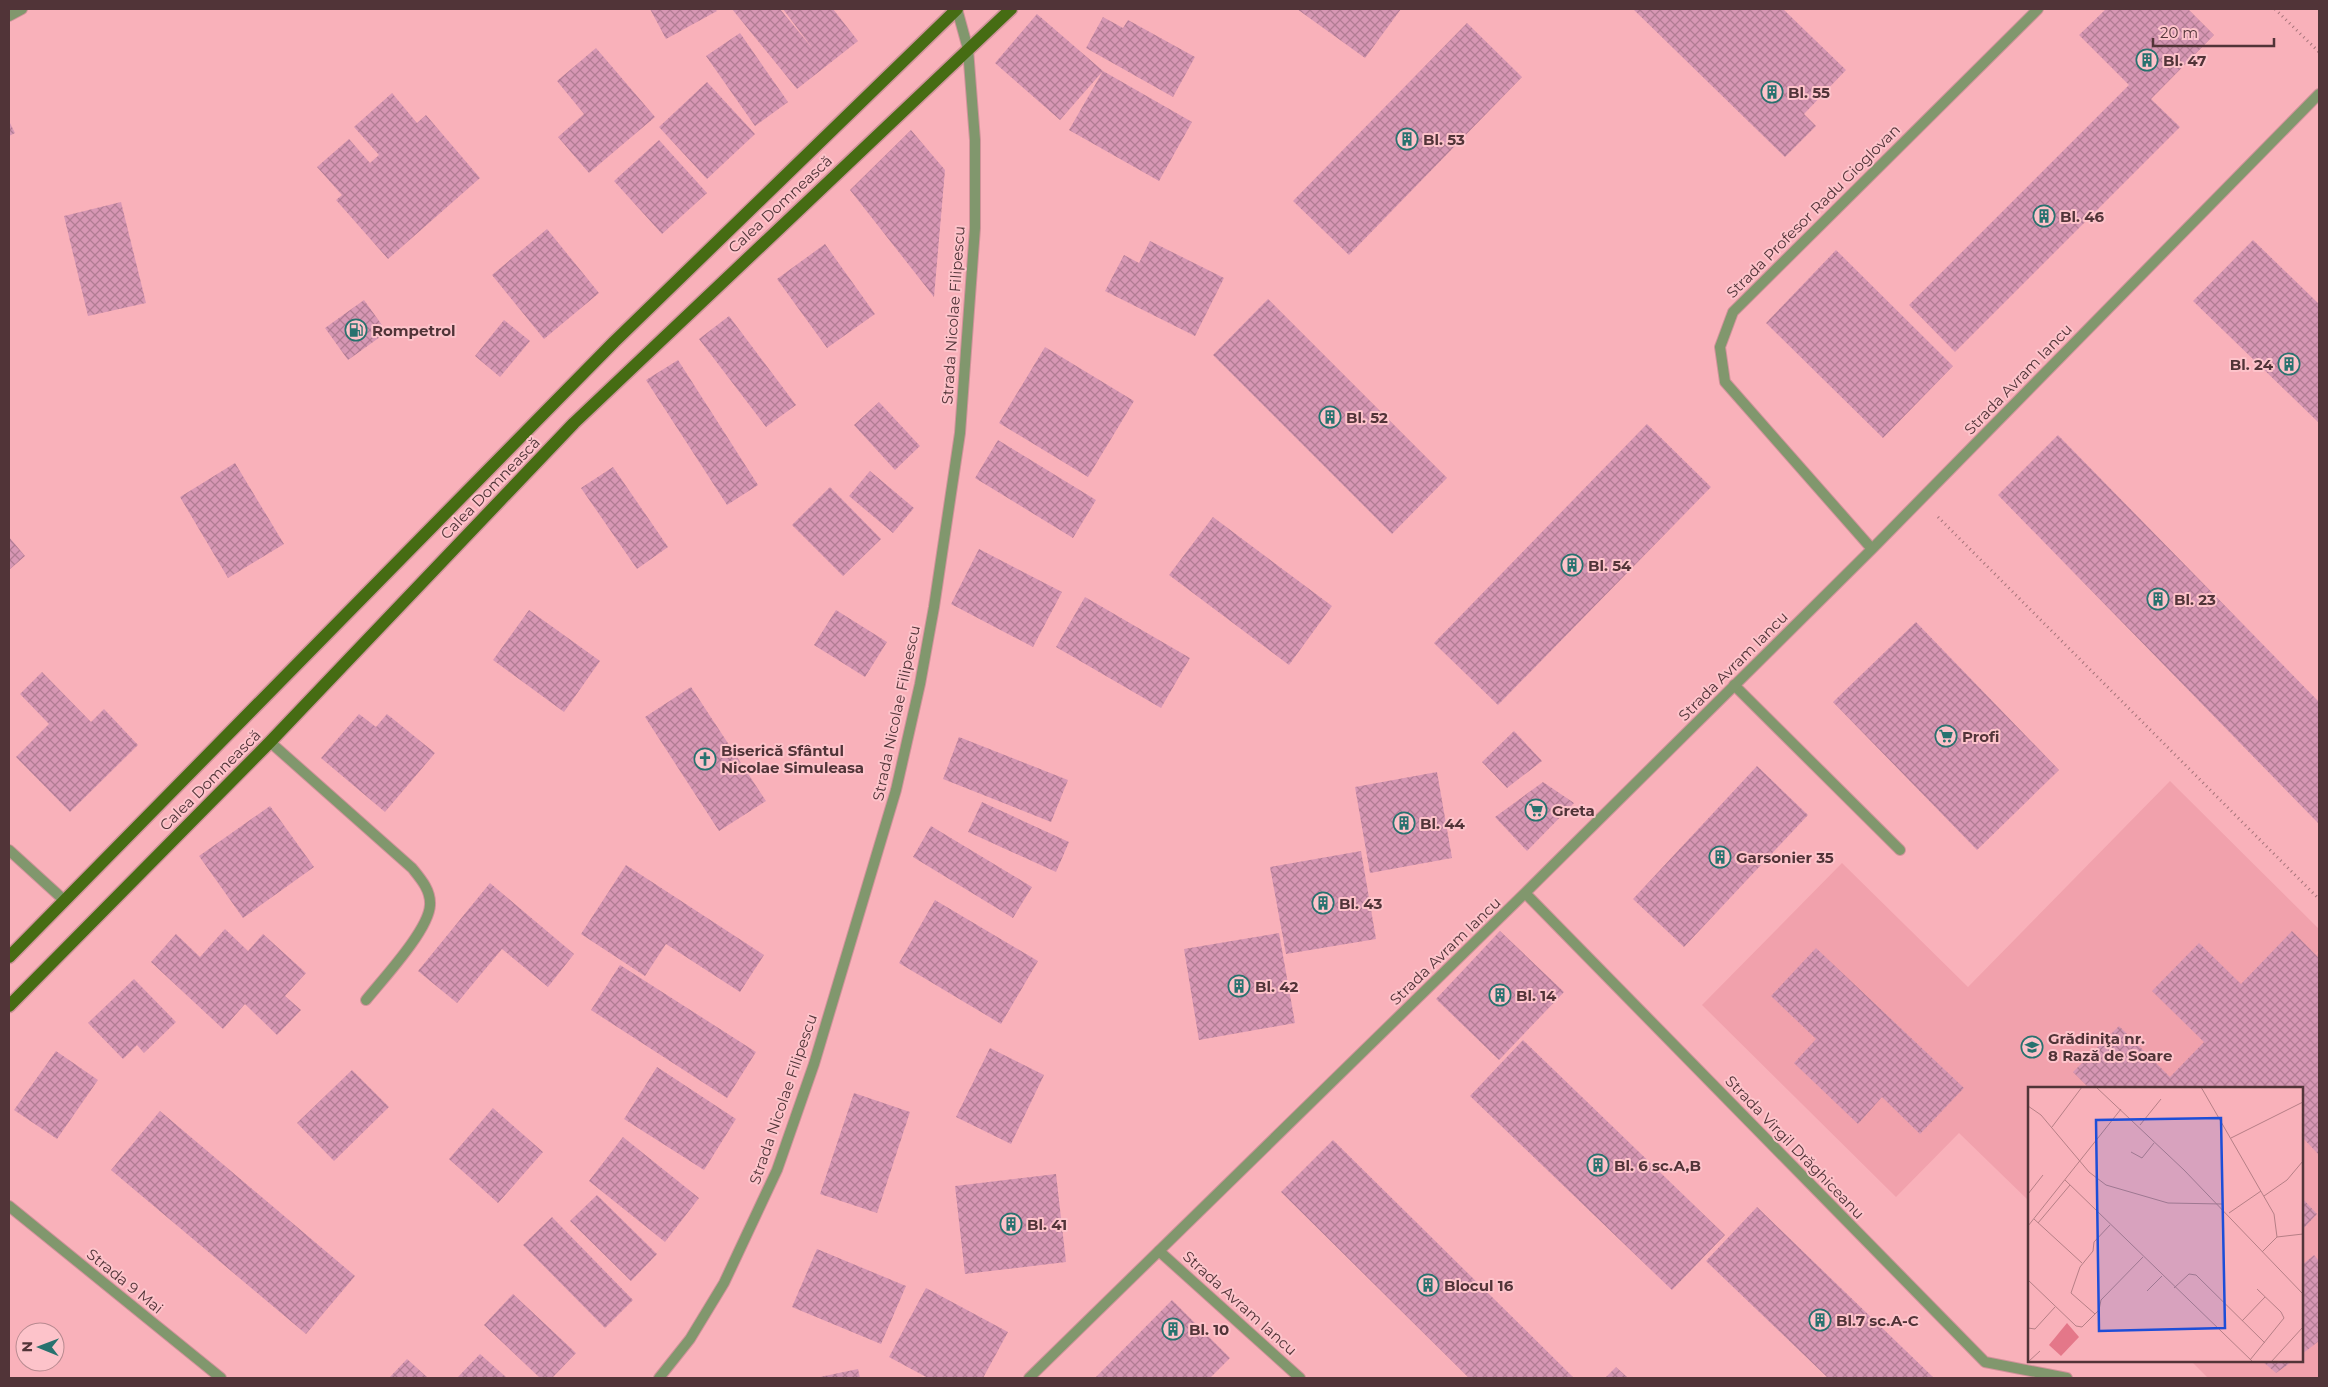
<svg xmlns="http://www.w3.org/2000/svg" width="2328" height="1387" viewBox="0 0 2328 1387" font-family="Montserrat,sans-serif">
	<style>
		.built { fill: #f1a1ac }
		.building { fill: url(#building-cross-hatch) }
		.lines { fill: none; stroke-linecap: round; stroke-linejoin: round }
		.service-casing { stroke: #d1939b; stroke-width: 12 }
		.minor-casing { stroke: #d1939b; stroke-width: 12 }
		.tertiary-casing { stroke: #d1939b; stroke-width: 12 }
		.primary-casing { stroke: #d1939b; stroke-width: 15 }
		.path { stroke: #a57379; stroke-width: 3; stroke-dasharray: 1 4; stroke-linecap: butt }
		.service { stroke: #81976d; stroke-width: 10 }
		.minor { stroke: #81976d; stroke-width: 10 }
		.tertiary { stroke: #81976d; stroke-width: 10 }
		.primary { stroke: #466c13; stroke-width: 12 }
		.labels { text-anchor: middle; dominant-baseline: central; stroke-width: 4; stroke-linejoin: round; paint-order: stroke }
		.poi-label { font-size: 15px; font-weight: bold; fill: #513438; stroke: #fdc3ca; text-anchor: start }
		.street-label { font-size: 15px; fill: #513438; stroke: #fdc3ca }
		.inset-road { fill: none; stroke: #b67f86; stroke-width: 1 }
		.view { fill: #1d4ed8; fill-opacity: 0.15; stroke: #1d4ed8; stroke-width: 2.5 }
		.inset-edge { fill: none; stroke: #513438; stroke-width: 2.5 }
	</style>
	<defs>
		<pattern id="building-cross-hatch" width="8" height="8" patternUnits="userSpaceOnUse" patternTransform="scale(1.25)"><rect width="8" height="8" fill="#d797b4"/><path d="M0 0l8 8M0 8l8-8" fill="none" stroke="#b17c93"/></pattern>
	</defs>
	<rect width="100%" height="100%" fill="#f9b1ba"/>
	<path class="built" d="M2170,781L2319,929V1378H2208L2191,1361H2302V1088H2029V1201L1959,1133L1896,1197L1702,1005L1842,863L1968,987Z"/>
	<path class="building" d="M650,9H715L717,11L666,39Z
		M732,9H780L813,49L783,9H833L858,41L797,89Z
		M1297,9H1401L1365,58Z
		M1633,9H1783L1846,70L1804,114L1816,126L1785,157Z
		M2106,9H2188L2214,35L2151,99L2180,127L1955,352L1909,305L2129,85L2079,35Z
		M1037,14L1103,71L1060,120L995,63Z
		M1103,17L1123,28L1128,20L1195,57L1173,97L1086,48Z
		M1467,23L1522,77L1349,255L1293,201Z
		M740,33L788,102L755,126L706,56Z
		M596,48L655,117L589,173L558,137L584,114L557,81Z
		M1103,71L1192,122L1159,181L1069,130Z
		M707,82L755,134L707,179L659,127Z
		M392,93L417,123L426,115L480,178L388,259L336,200L342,195L317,167L349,139L370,163L379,155L354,127Z
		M9,121L15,133L9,136Z
		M911,130L945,170L934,297L850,190Z
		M659,140L707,193L662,234L614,181Z
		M121,202L146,303L88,316L64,216Z
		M547,229L599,293L544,339L492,275Z
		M2253,240L2319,304V423L2193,301Z
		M1150,241L1224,278L1195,336L1105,291L1124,255L1139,263Z
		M825,244L875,314L827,348L777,279Z
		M1836,250L1953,366L1883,438L1766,323Z
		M1268,299L1447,478L1392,534L1213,355Z
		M364,300L387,332L348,360L325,328Z
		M729,316L796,405L766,427L699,339Z
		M504,320L530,341L500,377L475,356Z
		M1045,347L1134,401L1088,477L999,423Z
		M678,360L758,485L727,505L646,380Z
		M879,402L920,446L895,470L854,425Z
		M1647,424L1711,487L1498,705L1434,643Z
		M2058,435L2319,702V824L1998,495Z
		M998,440L1096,500L1073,538L975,478Z
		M235,463L284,544L228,578L180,497Z
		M613,467L668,547L637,569L581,488Z
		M870,471L914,508L893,533L849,496Z
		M830,487L881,539L843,576L792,525Z
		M1213,517L1332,606L1289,665L1169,575Z
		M9,537L25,556L9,570Z
		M979,549L1062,592L1033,647L951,604Z
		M1085,597L1190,658L1161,708L1056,647Z
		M529,610L600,661L564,712L493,660Z
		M836,610L887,642L865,677L814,645Z
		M1916,622L2059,770L1977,850L1833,702Z
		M42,672L91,722L104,709L138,745L70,812L16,757L49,724L20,694Z
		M691,687L766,801L719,831L645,717Z
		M359,714L376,727L387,714L435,753L385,812L321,758Z
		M1514,731L1542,761L1507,788L1482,762Z
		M959,737L1068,780L1051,822L943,779Z
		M1757,766L1808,815L1684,947L1633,899Z
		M1437,772L1452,858L1370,873L1355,787Z
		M1543,782L1574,803L1527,851L1495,817Z
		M982,802L1069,842L1056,872L968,832Z
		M270,806L314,867L243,918L199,856Z
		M931,826L1032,887L1013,918L913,857Z
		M1361,851L1376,939L1286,954L1270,867Z
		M626,865L764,955L740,992L666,944L645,976L581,934Z
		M490,883L574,954L548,987L502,949L457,1003L418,971Z
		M935,900L1038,961L1001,1024L899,963Z
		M225,929L248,951L263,934L306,973L285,996L301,1010L277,1035L245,1004L223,1029L151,962L176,934L200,957Z
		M1500,931L1564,992L1499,1060L1436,999Z
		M2292,931L2319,958V1155L2302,1137V1088H2089L2073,1072L2119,1026L2170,1077L2204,1042L2152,991L2199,943L2241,984Z
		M1279,933L1295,1023L1199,1040L1184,949Z
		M1816,948L1964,1088L1920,1134L1882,1097L1858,1124L1794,1063L1816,1039L1771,996Z
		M620,965L756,1052L727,1098L591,1010Z
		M134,979L176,1022L144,1053L137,1045L123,1059L88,1023Z
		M1523,1040L1725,1235L1672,1290L1470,1096Z
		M990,1048L1044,1075L1011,1144L956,1117Z
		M56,1051L98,1080L57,1139L14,1110Z
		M657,1067L736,1119L704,1170L624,1119Z
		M352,1070L389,1107L334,1161L297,1123Z
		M854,1093L910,1112L877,1213L820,1194Z
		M493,1108L543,1152L498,1203L449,1159Z
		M160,1111L355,1276L306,1334L111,1170Z
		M623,1137L699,1198L665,1242L589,1181Z
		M1333,1140L1574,1378H1469L1281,1192Z
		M1056,1174L1066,1262L965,1274L955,1186Z
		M597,1195L657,1254L631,1281L570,1221Z
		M2302,1198L2317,1214L2302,1230Z
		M1757,1207L1934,1378H1828L1706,1261Z
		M552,1217L633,1300L605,1328L523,1245Z
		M817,1249L906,1286L881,1344L792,1307Z
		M2314,1255L2319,1261V1341L2302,1354V1265Z
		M926,1288L1008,1332L983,1378H928L889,1357Z
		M513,1294L576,1353L552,1378H540L484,1325Z
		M1172,1300L1230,1358L1210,1378H1095Z
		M480,1354L507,1378H457Z
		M407,1359L428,1378H389Z
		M2262,1361H2293L2276,1373Z
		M1616,1367L1628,1378H1605Z
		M858,1369L860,1378H820V1377Z"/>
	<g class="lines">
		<g class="service-casing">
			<path id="service" d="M1734,685L1900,850
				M9,850L65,901
				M1159,1251L1300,1378"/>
		</g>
		<g class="minor-casing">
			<path id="minor" d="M9,16L22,9
				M1872,549L1725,382L1720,347L1733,312L2038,9
				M270,742L412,868C420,878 431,890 430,905C429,930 382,980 366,1000
				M1525,893L1985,1362L2067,1378
				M9,1206L221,1378
				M1029,1378L1525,893L1872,549L2319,94"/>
		</g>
		<g class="tertiary-casing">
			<path id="tertiary" d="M659,1378L690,1339L724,1283L777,1170L814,1064L896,790L920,684L934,607L960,433L975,228V140L968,49L957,9"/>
		</g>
		<g class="primary-casing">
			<path id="primary" d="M9,957L614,342L957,9
				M9,1006L270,742L574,423L1011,9"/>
		</g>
		<path class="path" d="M2275,9L2319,52
			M1938,517L2319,899"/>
		<use href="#service" class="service"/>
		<use href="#minor" class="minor"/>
		<use href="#tertiary" class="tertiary"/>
		<use href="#primary" class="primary"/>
	</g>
	<defs>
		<g id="building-ring" transform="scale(1.125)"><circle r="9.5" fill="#fdc3ca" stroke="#28726f" stroke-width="1.5"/><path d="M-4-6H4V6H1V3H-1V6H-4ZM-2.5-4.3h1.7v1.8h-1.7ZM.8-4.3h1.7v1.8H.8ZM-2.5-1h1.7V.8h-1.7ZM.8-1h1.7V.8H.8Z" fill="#28726f"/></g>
		<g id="fuel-ring" transform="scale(1.125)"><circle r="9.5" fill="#fdc3ca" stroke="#28726f" stroke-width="1.5"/><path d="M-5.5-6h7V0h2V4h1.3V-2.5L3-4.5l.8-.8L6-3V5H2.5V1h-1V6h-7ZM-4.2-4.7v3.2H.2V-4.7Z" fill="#28726f"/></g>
		<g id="supermarket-ring" transform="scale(1.125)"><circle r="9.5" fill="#fdc3ca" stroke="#28726f" stroke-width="1.5"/><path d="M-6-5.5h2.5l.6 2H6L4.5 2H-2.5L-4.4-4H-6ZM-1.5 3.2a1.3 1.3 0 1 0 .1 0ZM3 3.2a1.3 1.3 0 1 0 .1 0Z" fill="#28726f"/></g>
		<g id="church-ring" transform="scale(1.125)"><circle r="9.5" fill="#fdc3ca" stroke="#28726f" stroke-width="1.5"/><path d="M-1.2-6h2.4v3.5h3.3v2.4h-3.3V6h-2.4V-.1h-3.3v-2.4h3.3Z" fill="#28726f"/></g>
		<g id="school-ring" transform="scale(1.125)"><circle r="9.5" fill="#fdc3ca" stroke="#28726f" stroke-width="1.5"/><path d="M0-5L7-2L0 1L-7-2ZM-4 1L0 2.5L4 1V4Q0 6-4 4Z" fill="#28726f"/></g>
	</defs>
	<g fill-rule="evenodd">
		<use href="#building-ring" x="2147" y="60"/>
		<use href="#building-ring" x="1772" y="92"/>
		<use href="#building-ring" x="1407" y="139"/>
		<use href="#building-ring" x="2044" y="216"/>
		<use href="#fuel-ring" x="356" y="330"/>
		<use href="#building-ring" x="2289" y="364"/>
		<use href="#building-ring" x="1330" y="417"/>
		<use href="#building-ring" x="1572" y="565"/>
		<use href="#building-ring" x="2158" y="599"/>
		<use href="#supermarket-ring" x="1946" y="736"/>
		<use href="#church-ring" x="705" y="759"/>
		<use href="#supermarket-ring" x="1536" y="810"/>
		<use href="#building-ring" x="1404" y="823"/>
		<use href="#building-ring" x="1720" y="857"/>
		<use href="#building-ring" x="1323" y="903"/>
		<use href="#building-ring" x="1239" y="986"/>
		<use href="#building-ring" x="1500" y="995"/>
		<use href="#school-ring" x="2032" y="1047"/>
		<use href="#building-ring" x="1598" y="1165"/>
		<use href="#building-ring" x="1011" y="1224"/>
		<use href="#building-ring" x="1428" y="1285"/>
		<use href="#building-ring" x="1820" y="1320"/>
		<use href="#building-ring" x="1173" y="1329"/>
	</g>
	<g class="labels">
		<g class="poi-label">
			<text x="2163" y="60">Bl. 47</text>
			<text x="1788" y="92">Bl. 55</text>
			<text x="1423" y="139">Bl. 53</text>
			<text x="2060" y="216">Bl. 46</text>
			<text x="372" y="330">Rompetrol</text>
			<text x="2273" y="364" text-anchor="end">Bl. 24</text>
			<text x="1346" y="417">Bl. 52</text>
			<text x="1588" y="565">Bl. 54</text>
			<text x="2174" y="599">Bl. 23</text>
			<text x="1962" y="736">Profi</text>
			<text x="721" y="750">Biserică Sfântul<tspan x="721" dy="17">Nicolae Simuleasa</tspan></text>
			<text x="1552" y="810">Greta</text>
			<text x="1420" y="823">Bl. 44</text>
			<text x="1736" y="857">Garsonier 35</text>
			<text x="1339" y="903">Bl. 43</text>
			<text x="1255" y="986">Bl. 42</text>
			<text x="1516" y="995">Bl. 14</text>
			<text x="2048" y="1038">Grădiniţa nr.<tspan x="2048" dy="17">8 Rază de Soare</tspan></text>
			<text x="1614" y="1165">Bl. 6 sc.A,B</text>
			<text x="1027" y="1224">Bl. 41</text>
			<text x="1444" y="1285">Blocul 16</text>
			<text x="1836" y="1320">Bl.7 sc.A-C</text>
			<text x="1189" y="1329">Bl. 10</text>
		</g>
		<g class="street-label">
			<text transform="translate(780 204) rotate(-43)">Calea Domnească</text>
			<text transform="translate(1813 211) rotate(-45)">Strada Profesor Radu Gioglovan</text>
			<text transform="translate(953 315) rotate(-86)">Strada Nicolae Filipescu</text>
			<text transform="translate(2018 379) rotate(-46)">Strada Avram Iancu</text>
			<text transform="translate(490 488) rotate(-46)">Calea Domnească</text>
			<text transform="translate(1733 666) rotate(-45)">Strada Avram Iancu</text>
			<text transform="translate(896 713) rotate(-78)">Strada Nicolae Filipescu</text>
			<text transform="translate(210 780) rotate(-45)">Calea Domnească</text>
			<text transform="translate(1445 951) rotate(-44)">Strada Avram Iancu</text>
			<text transform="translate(783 1099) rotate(-71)">Strada Nicolae Filipescu</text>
			<text transform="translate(1795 1147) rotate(46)">Strada Virgil Drăghiceanu</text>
			<text transform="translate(125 1281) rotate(39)">Strada 9 Mai</text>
			<text transform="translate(1240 1303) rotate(42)">Strada Avram Iancu</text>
		</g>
	</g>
	<g transform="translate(2028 1087)">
		<rect width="275" height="275" fill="#f9b1ba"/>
		<path d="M39,236L51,250L33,269L21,258Z" fill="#e47789"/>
		<path class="inset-road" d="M68,0L156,83L275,207M173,0L246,127L249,150M0,19L13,28L61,85L78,98L140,116L194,117M112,38L133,12M24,40L54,0M203,51L275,15M103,65L114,71L126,56M37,93L225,275M0,107L15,88M236,109L259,93L275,74M201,126L233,104M6,132L54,176M10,136L42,98M0,139L93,22M234,165L249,150L275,147M0,193L48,239L54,240L71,223L73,213L115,170M146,201L161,187L168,188L237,256M119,204L134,189M67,227L43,206L52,180L65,164L66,155L82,138M214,234L237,210M0,241L7,242L27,220M222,273L256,231L253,225L229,202M0,275L12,264M243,275L275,240"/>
		<path class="view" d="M193,31L197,241L71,244L68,33Z"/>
		<rect width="275" height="275" class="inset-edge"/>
	</g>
	<rect width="2328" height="1387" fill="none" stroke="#513438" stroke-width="20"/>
	<g transform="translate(40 1347) rotate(271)"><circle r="24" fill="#fdc3ca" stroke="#b88a90"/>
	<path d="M0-4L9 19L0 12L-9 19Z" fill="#28726f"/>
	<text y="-8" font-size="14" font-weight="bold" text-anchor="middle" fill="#513438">N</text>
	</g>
	<path d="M2153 38v8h121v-8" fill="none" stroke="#513438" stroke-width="2.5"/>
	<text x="2160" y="38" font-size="15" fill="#513438" stroke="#fdc3ca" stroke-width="4" paint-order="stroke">20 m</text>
</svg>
